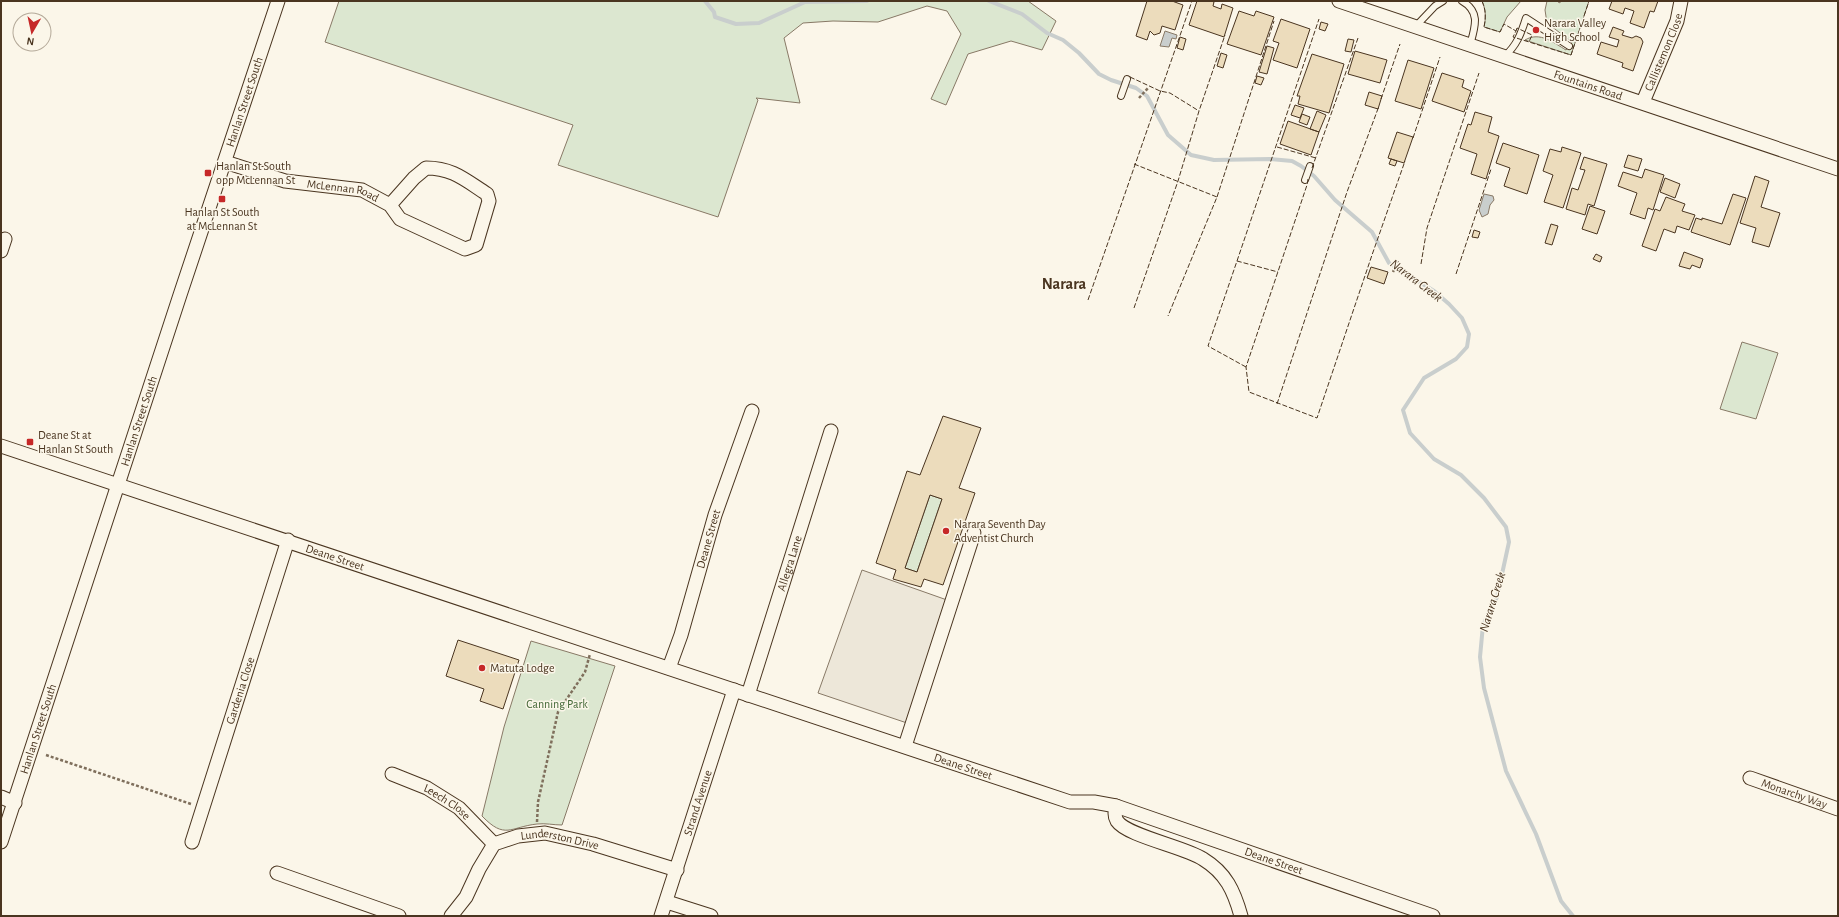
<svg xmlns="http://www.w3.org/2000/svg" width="1839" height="917" viewBox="0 0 1839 917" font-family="'Alegreya Sans',sans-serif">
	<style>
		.green { fill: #dce7d0; stroke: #887966 }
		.parking { fill: #ede7d9; stroke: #887966 }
		.water { fill: #c9cecd; stroke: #887966 }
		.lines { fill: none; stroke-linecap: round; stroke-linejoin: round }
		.stream { stroke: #c9cecd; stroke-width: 4 }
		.building { fill: #ecdcbc; stroke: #4a3520; fill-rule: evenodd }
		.lane-casing { stroke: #4a3520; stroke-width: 8 }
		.street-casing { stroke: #4a3520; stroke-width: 15 }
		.path { stroke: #7f6f5c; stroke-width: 2.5; stroke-dasharray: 3 2; stroke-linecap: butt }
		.lane { stroke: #fbf6e9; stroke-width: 6 }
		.street { stroke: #fbf6e9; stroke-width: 13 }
		.fence { stroke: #4a3520; stroke-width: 1; stroke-dasharray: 5 2; stroke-linecap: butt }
		.poi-dot { fill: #c62828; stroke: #fbf6e9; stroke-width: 1.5 }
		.labels { text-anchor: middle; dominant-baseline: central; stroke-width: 3; stroke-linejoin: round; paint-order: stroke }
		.poi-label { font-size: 12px; fill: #4a3520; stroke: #fbf6e9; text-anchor: start }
		.street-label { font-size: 12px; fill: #4a3520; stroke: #fbf6e9 }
		.park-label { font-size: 12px; fill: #436837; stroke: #fbf6e9 }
		.water-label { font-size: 13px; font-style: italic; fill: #4a3520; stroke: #fbf6e9 }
		.district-label { font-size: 16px; font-weight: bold; fill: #4a3520; stroke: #fbf6e9 }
	</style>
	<rect width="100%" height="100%" fill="#fbf6e9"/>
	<path class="green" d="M339,1H1028L1056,21L1042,50L1011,41L968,54L946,105L931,99L961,34L947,11L927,6L878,22L833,21L803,23L784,38L800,103L756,98L758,100L718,217L558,165L573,125L325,42Z
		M1482,1H1521L1507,17L1500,32L1484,27C1486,18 1486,10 1482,1Z
		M1547,1H1558L1559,3L1562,1H1589L1571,55L1525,40C1540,31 1554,43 1566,50L1572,42L1547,23L1545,10Z
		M1742,342L1778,353L1756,419L1720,409Z
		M930,495L942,499L917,572L905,568Z
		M531,641L615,666L562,825C554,825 545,823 537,824C510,827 505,840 482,816L504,727Z"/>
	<path class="parking" d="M862,570L947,600L907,723L818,693Z"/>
	<path class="water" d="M1165,31L1177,35L1176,39L1172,38L1169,47L1160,46Z
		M1484,194L1493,196L1494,200L1490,205L1488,214L1482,217L1479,210Z"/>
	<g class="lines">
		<path class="stream" d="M705,1L714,12L715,17L736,24L759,23L805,2L867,1
			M989,1L1022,14L1047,33L1063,40L1079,53L1099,74L1111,80L1136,88L1147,96L1168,135L1191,155L1214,160L1270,159L1292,161L1301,166L1314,176L1335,200L1372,232L1389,263L1434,291L1449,304L1462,318L1469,334L1467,347L1456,359L1424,378L1403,410L1410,433L1434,459L1461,475L1484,498L1506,527L1509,542L1497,597L1483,625L1480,657L1484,688L1506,771L1536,834L1561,901L1573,916"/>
	</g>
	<path class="building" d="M1147,1H1172L1183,5L1175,30L1162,26L1160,33L1154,35L1150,31L1147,40L1136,36Z
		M1197,1H1211L1214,2L1213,6L1221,9L1222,4L1233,8L1224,37L1189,25Z
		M1612,1H1658L1654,12L1650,11L1644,28L1630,23L1634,11L1625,8L1623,14L1609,9Z
		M1239,11L1254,16L1256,11L1274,17L1261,55L1227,44Z
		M1281,19L1310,29L1297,68L1273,60L1279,43L1273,41Z
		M1321,22L1328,24L1325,31L1319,29Z
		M1613,27L1624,31L1622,35L1632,38L1636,36L1641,38L1643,42L1633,71L1622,67L1623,63L1597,54L1601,42L1617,47L1619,40L1609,37Z
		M1180,37L1186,39L1183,50L1177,48Z
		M1348,39L1354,40L1351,52L1345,51Z
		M1267,46L1274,48L1267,74L1259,72Z
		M1355,51L1387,60L1380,83L1348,74Z
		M1221,53L1227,55L1223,68L1217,66Z
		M1312,54L1344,64L1329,113L1298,104L1300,96H1297Z
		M1408,60L1434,68L1421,109L1395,101Z
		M1442,73L1464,80L1462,87L1471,91L1464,112L1432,101Z
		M1257,76L1264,78L1261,85L1255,83Z
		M1369,92L1382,96L1378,109L1365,105Z
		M1295,105L1304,108L1300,118L1291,115Z
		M1317,111L1326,115L1319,132L1310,129Z
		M1475,112L1492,117L1488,132L1499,136L1486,179L1471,174L1477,154L1460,148L1468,124L1471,125Z
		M1302,114L1310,117L1307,125L1299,122Z
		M1288,121L1319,132L1311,155L1280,144Z
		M1397,132L1413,137L1404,163L1388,158Z
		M1503,143L1539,155L1527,194L1504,186L1510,168L1496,163Z
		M1562,147L1581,153L1563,208L1544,202L1553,175L1543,171L1550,149L1561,152Z
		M1628,155L1642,159L1638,171L1624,167Z
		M1584,157L1607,164L1594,206L1588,204L1585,215L1566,209L1572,188L1578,190L1585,170L1580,169Z
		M1391,159L1397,161L1395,166L1389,164Z
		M1645,169L1664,175L1653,210L1648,208L1645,219L1630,214L1637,193L1618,186L1623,172L1642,178Z
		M1755,176L1769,181L1761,207L1780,213L1769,247L1752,242L1756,228L1740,223Z
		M1665,178L1680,184L1675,198L1660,192Z
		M1733,194L1746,198L1730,245L1691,232L1696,218L1702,220V218L1722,224Z
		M1666,197L1685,204L1682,211L1695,215L1689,230L1677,226L1675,233L1664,229L1656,251L1642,246L1655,209L1660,211Z
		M1590,206L1605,211L1597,234L1582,229Z
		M1551,224L1558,226L1552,245L1545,243Z
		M1474,230L1480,232L1478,238L1472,237Z
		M1684,252L1703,259L1700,268L1692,265L1690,269L1679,266Z
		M1596,254L1602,257L1600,262L1593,259Z
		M1371,267L1388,272L1384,284L1367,278Z
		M943,416L981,428L959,488L975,493L943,585L924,579L921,587L893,579L896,570L876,563L907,471L920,475ZM930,495L942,499L917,572L905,568Z
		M458,640L519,660L503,709L480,701L484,689L446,676Z"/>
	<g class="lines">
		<g class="lane-casing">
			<path id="lane" d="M1462,1C1481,12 1475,27 1470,45
				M1416,26L1435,6L1443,1
				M1504,57C1517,45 1521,34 1526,18L1569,46
				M1121,96L1127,79
				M1305,180L1310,166"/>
		</g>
		<g class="street-casing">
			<g id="street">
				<path id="s1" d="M1339,1L1838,169"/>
				<path id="s2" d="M1643,102L1677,21L1681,1"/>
				<path id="s3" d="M225,162L285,181L362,190L390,205L400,219L465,249L476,245L489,201L487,194C465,180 453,168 426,168L414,178L390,205"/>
				<path d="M1,251L5,239"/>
				<path id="s4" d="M1,446L1070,802H1094L1116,806L1433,916"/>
				<path id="s5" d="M669,668L681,635L715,515L752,411"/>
				<path id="s6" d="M748,695L831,431"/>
				<path d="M905,746L974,533"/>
				<path id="s7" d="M392,774L427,788L459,808L494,844"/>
				<path id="s8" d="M1750,778L1838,809"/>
				<path d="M1,797L15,803"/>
				<path d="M1116,806C1115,811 1114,816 1117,821C1127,836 1185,847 1203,859C1226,873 1234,891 1241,916"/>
				<path id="s9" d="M1,842L180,295L278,1"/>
				<path id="s10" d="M192,842L288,540"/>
				<path d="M277,873L399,916"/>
				<path d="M667,902L711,916"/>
				<path id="s11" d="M451,916L466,897L479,869L494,844L518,836L545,833L593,844L677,870"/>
				<path id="s12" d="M661,916L734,690"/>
			</g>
		</g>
		<path class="path" d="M1139,98L1148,88
			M1393,272L1398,261
			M46,755L191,804
			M537,822L538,802L558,712L585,672L590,654"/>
		<use href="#lane" class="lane"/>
		<use href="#street" class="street"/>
		<path class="fence" d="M1419,1H1422
			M1482,1C1486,10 1486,18 1484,27L1500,32L1504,24L1516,31L1513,37L1571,55L1589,1
			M1516,31L1517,28L1532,35L1529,42
			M1130,77L1160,91L1170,93L1199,111
			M1381,99L1400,44
			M1413,138L1440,57
			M1277,147L1316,158
			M1134,164L1217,197L1168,316
			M1312,168L1358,38
			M1308,179L1307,185L1246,367L1249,392L1317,418L1372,255L1405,161
			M1217,197L1274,21
			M1237,261L1319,19
			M1421,264L1427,228L1479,73
			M1456,274L1491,169
			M1088,300L1192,1
			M1134,308L1178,181L1199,111L1225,35
			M1246,367L1208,346L1237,261L1278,272
			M1277,404L1347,192L1379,106"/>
	</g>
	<g class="poi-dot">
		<circle cx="1536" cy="30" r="4"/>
		<rect x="204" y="169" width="8" height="8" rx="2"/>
		<rect x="218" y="195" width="8" height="8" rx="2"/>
		<rect x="26" y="438" width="8" height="8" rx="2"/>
		<circle cx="946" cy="531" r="4"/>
		<circle cx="482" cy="668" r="4"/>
	</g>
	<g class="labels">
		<g class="poi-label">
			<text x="1544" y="23">Narara Valley<tspan x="1544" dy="14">High School</tspan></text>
			<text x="216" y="166">Hanlan St South<tspan x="216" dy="14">opp McLennan St</tspan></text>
			<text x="222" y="212" text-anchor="middle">Hanlan St South<tspan x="222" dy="14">at McLennan St</tspan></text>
			<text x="38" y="435">Deane St at<tspan x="38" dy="14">Hanlan St South</tspan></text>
			<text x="954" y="524">Narara Seventh Day<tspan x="954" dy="14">Adventist Church</tspan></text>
			<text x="490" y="668">Matuta Lodge</text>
		</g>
		<g class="street-label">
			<text stroke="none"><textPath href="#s2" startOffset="54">Callistemon Close</textPath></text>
			<text stroke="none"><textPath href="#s1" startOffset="263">Fountains Road</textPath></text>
			<text stroke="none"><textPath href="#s9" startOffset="779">Hanlan Street South</textPath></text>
			<text stroke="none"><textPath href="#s3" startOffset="122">McLennan Road</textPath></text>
			<text stroke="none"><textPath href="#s9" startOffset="443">Hanlan Street South</textPath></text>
			<text stroke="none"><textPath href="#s5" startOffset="135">Deane Street</textPath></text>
			<text stroke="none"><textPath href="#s4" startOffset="352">Deane Street</textPath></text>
			<text stroke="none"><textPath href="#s6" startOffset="138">Allegra Lane</textPath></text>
			<text stroke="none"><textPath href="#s10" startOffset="159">Gardenia Close</textPath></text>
			<text stroke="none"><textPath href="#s9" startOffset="119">Hanlan Street South</textPath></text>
			<text stroke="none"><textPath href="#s4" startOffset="1014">Deane Street</textPath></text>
			<text stroke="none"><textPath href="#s8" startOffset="47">Monarchy Way</textPath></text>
			<text stroke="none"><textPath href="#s12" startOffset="119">Strand Avenue</textPath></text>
			<text stroke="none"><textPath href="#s7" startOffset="62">Leech Close</textPath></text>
			<text stroke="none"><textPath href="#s11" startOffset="152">Lunderston Drive</textPath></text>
			<text stroke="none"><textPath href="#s4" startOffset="1340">Deane Street</textPath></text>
		</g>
		<g class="park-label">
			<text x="557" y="704">Canning Park</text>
		</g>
		<g class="water-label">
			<text transform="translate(1416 281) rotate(37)">Narara Creek</text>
			<text transform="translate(1493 602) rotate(-73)">Narara Creek</text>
		</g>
		<g class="district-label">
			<text x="1064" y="284">Narara</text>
		</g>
	</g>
	<rect width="1839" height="917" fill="none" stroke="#4a3520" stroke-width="4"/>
	<g transform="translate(32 32) rotate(189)"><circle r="19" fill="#fbf6e9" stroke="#b4a999"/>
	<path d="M0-3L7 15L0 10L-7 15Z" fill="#c62828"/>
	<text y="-6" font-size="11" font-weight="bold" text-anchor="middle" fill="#4a3520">N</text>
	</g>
</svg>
